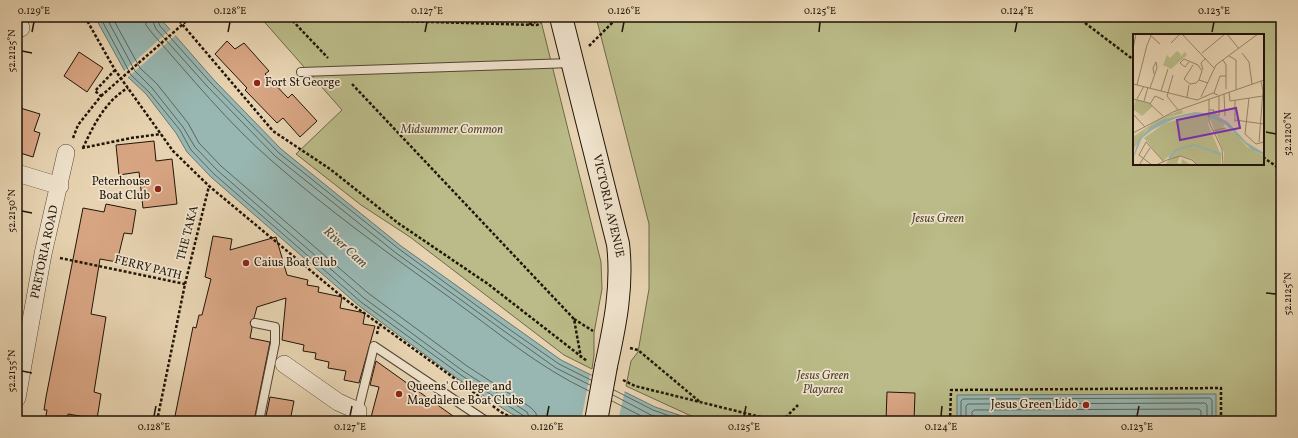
<svg xmlns="http://www.w3.org/2000/svg" width="1298" height="438" viewBox="0 0 1298 438" font-family="Vollkorn,serif">
	<style>
		.green { fill: #babb88; stroke: #6e6848; fill-rule: evenodd }
		.water { fill: #98b7b2; stroke: #68766e }
		.pier { fill: #e7d3b1 }
		.lines { fill: none; stroke-linecap: round; stroke-linejoin: round }
		.shore { stroke: #5c665c; stroke-width: 1 }
		.building { fill: #d8a583; stroke: #211507 }
		.lane-casing { stroke: #524432; stroke-width: 10 }
		.street-casing { stroke: #524432; stroke-width: 18 }
		.secondary-casing { stroke: #211507; stroke-width: 24 }
		.path { stroke: #211507; stroke-width: 2.5; stroke-dasharray: 3 2; stroke-linecap: butt }
		.lane { stroke: #efe2cc; stroke-width: 8 }
		.street { stroke: #efe2cc; stroke-width: 17 }
		.secondary { stroke: #efe2cc; stroke-width: 22 }
		.secondary-bridge-casing { stroke: #211507; stroke-width: 24; stroke-linecap: butt }
		.path-bridge { stroke: #211507; stroke-width: 2.5; stroke-dasharray: 3 2; stroke-linecap: butt }
		.secondary-bridge { stroke: #efe2cc; stroke-width: 22 }
		.ticks { fill: none; stroke: #211507; stroke-width: 1.5 }
		.poi-dot { fill: #8f2418; stroke: #efe2cc; stroke-width: 1.5 }
		.labels { text-anchor: middle; dominant-baseline: central; stroke-width: 3.5; stroke-linejoin: round; paint-order: stroke }
		.poi-label { font-size: 12px; fill: #211507; stroke: #efe2cc; text-anchor: start }
		.park-label { font-size: 12px; font-style: italic; fill: #4f472e; stroke: #efe2cc }
		.street-label { font-size: 12px; fill: #211507; stroke: #efe2cc }
		.water-label { font-size: 13px; font-style: italic; fill: #4b4e43; stroke: #efe2cc }
		.inset-river { fill: none; stroke: #98b7b2; stroke-width: 2 }
		.inset-road { fill: none; stroke: #98876d; stroke-width: 1 }
		.view { fill: #7b2cbf; fill-opacity: 0.15; stroke: #7b2cbf; stroke-width: 2 }
		.inset-edge { fill: none; stroke: #211507; stroke-width: 2 }
		.neatline { fill: none; stroke: #211507; stroke-width: 1.5 }
		.ticks-label { font-size: 10px; text-anchor: middle; fill: #211507 }
	</style>
	<rect width="100%" height="100%" fill="#e7d3b1"/>
	<filter id="stains"><feTurbulence type="fractalNoise" baseFrequency=".005" numOctaves="4"/><feColorMatrix values="0 0 0 0 .2 0 0 0 0 .09 0 0 0 0 .02 0 0 0 .5 -.17"/></filter>
	<radialGradient id="worn" r=".72"><stop offset=".6" stop-color="#630" stop-opacity="0"/><stop offset="1" stop-color="#630" stop-opacity=".3"/></radialGradient>
	<path class="green" d="M260,17H540L601,262L602,289L594,333V355L592,369L564,355L410,237L361,205L296,154L342,110Z
		M596,17H1281V421H708L689,415L626,386L631,361L638,352L649,289V224ZM1134,35H1263V164H1134Z"/>
	<path class="water" d="M95,17H159L214,80L281,149L401,246L561,360L655,407L697,421H525L510,413L458,379L358,305L211,177L187,152L176,133L146,94L128,77Z
		M1216,394V421H957V395Z"/>
	<path class="pier" d="M171,29L176,35L127,78L123,72Z
		M590,375L625,390L618,421H581Z"/>
	<g class="lines">
		<path class="shore" d="M100,17L131,75L149,92L180,130L191,150L214,174L361,302L461,375L524,416L526,421
			M106,17L135,71L152,88L183,127L195,147L217,170L364,298L463,371L527,412L531,421
			M112,17L140,68L157,84L188,123L199,143L221,166L368,293L467,366L530,407L536,413L537,421
			M145,17L146,25L152,33C190,76 229,124 272,161C328,210 389,254 449,297C495,330 538,367 589,391
			M151,17L156,29L207,86L275,156L396,253L504,331L556,368L590,385
			M156,17L160,26L211,83L279,153L399,249L506,327L559,364L591,380
			M614,390L653,410L684,421
			M613,395L651,415L669,421
			M612,401L651,421
			M961,421V401L963,399L1210,398L1212,400V421
			M966,421V406L968,404L1205,403L1207,405V421
			M972,421V412L974,410L1199,409L1201,411V421"/>
	</g>
	<path class="building" d="M227,41L235,49L244,43L269,71L265,74L288,98L292,94L317,121L300,137L283,118L277,123L245,90L247,88L215,54Z
		M79,52L103,68L87,92L64,76Z
		M17,107L40,114L34,131L40,133L33,157L17,152Z
		M154,141L156,161L172,159L177,204L143,208L139,172L119,175L116,145Z
		M106,204L136,210L132,234L124,233L117,262L100,259L91,314L106,317L94,392L101,394L97,419L68,414L67,421H45L47,410H44L46,397L83,208L104,212Z
		M213,236L232,239L230,250L276,237L287,275L308,280L307,285L319,287L318,292L342,297L340,308L365,313L363,324L375,326L359,383L344,380L346,371L328,368L329,362L315,359L316,353L303,351L304,345L282,340L286,298L257,307L254,318L250,322L252,328L250,338L270,342L254,421H174L193,327L196,328L199,315H202L211,279L205,277Z
		M376,361L460,421H370L379,387L370,385Z
		M887,392L915,393L914,421H886Z
		M270,397L294,401L290,421H265Z"/>
	<g class="lines">
		<g class="lane-casing">
			<path id="lane" d="M301,72L572,63
				M255,323L275,327V343L259,421
				M358,411L374,346L486,421"/>
		</g>
		<g class="street-casing">
			<path id="street" d="M17,20L21,28
				M17,173L60,186
				M284,364L338,402L358,411L357,421
				M17,398L43,254L66,153"/>
		</g>
		<g class="secondary-casing">
			<path id="secondary" d="M561,17L618,244C623,286 615,325 606,366"/>
		</g>
		<path class="path" d="M85,17L115,70L173,151L209,186L346,300L501,412L518,421
			M176,17L273,131L330,169L398,223L488,284L587,361
			M275,17H278
			M289,17L328,58
			M1077,17L1134,60
			M291,18L537,25L541,23
			M529,24L542,20
			M589,46L618,17
			M352,84L574,319L581,358
			M73,138L78,125L101,96L95,91L115,70
			M82,148L131,138L161,134
			M83,148C93,126 106,100 128,88
			M1263,157L1281,170
			M60,258L185,284
			M574,319L593,331
			M377,334L379,324
			M630,348L638,350L700,402
			M623,380L635,386L777,421
			M157,421L185,284L209,186
			M782,421L798,405
			M950,421L951,390L1221,388V421"/>
		<use href="#lane" class="lane"/>
		<use href="#street" class="street"/>
		<use href="#secondary" class="secondary"/>
		<g class="secondary-bridge-casing">
			<path id="secondary-bridge" d="M596,421L606,366"/>
		</g>
		<path class="path-bridge" d="M101,96L191,17"/>
		<use href="#secondary-bridge" class="secondary-bridge"/>
	</g>
	<path class="ticks" d="M32,32L34,22M228,32L230,22M425,32L427,22M622,32L624,22M819,32L820,22M1015,32L1017,22M1212,32L1214,22M22,51L32,53M1266,132L1276,134M22,211L32,213M1266,293L1276,294M22,371L32,373M154,416L156,406M350,416L352,406M547,416L549,406M744,416L746,406M941,416L942,406M1137,416L1139,406"/>
	<g class="poi-dot">
		<circle cx="257" cy="83" r="4"/>
		<circle cx="158" cy="189" r="4"/>
		<circle cx="246" cy="263" r="4"/>
		<circle cx="399" cy="394" r="4"/>
		<circle cx="1086" cy="405" r="4"/>
	</g>
	<g class="labels">
		<g class="poi-label">
			<text x="265" y="83">Fort St George</text>
			<text x="150" y="182" text-anchor="end">Peterhouse<tspan x="150" dy="14">Boat Club</tspan></text>
			<text x="254" y="263">Caius Boat Club</text>
			<text x="407" y="387">Queens' College and<tspan x="407" dy="14">Magdalene Boat Clubs</tspan></text>
			<text x="1078" y="405" text-anchor="end">Jesus Green Lido</text>
		</g>
		<g class="park-label">
			<text x="452" y="130">Midsummer Common</text>
			<text x="938" y="219">Jesus Green</text>
			<text x="823" y="376">Jesus Green<tspan x="823" dy="14">Playarea</tspan></text>
		</g>
		<g class="street-label">
			<text transform="translate(608 206) rotate(77)">VICTORIA AVENUE</text>
			<text transform="translate(188 233) rotate(-76)">THE TAKA</text>
			<text transform="translate(45 252) rotate(-78)">PRETORIA ROAD</text>
			<text transform="translate(148 268) rotate(14)">FERRY PATH</text>
		</g>
		<g class="water-label">
			<text transform="translate(345 248) rotate(42)">River Cam</text>
		</g>
	</g>
	<g transform="translate(1133 34)">
		<rect width="131" height="131" fill="#e7d3b1"/>
		<path d="M44,17L48,20L47,23L52,18L54,21L38,35L30,31L34,21L37,24ZM3,65L13,68L20,72L9,82L0,75ZM49,76L50,79L29,85L13,96L0,116V103L28,84ZM58,81L75,82V90L87,119L60,111L44,115L30,127L11,104L31,90ZM76,83L92,90L90,93L103,100L114,113L131,122V131H91V118ZM61,112L88,120V131H64L59,125L47,122L44,129L48,130L49,125L58,131H32L42,117Z" fill="#babb88"/>
		<path d="M62,78L80,80L95,88L113,108L131,119V121L119,116L92,90L73,82L58,81L41,85L19,96L9,104L0,125L5,106L17,93L30,85Z" fill="#98b7b2"/>
		<path class="inset-river" d="M36,124L43,116L61,111L88,120"/>
		<path class="inset-road" d="M16,0L27,10M49,0L81,34M94,0L106,15M38,9L47,0M0,15L3,0M69,19L92,0M109,19L116,28L119,50M96,22L103,26V56M90,26L93,31V55M56,28L52,33L47,29L51,25L65,31L69,37L66,46L75,49M60,31L51,45L57,50L63,49L66,46M70,36L68,29L73,24M40,41L34,62L45,76M0,50L64,66L80,59L85,61M4,51L14,11L18,2M17,54L24,34L23,28L20,34L21,40M28,57L35,35M96,58L97,67L130,62M81,59L87,42H93M91,60L92,82M54,63L56,51M68,63L83,31L125,0M116,64L112,100L123,110L131,108M0,65L16,69M4,65L11,52M76,65V88L89,115L90,131M102,66V88M11,67L15,53M16,69L30,82M17,70L22,62L31,66M76,76H81L80,79L86,82V62M0,80L12,93M102,86L131,90M80,97L92,94M0,99L40,78L131,46M126,108L130,57L128,47M34,126L47,122L59,126L64,131M6,131L17,114M19,131L6,121L13,108L31,128M23,131L34,126"/>
		<path class="view" d="M103,74L107,94L47,106L44,86Z"/>
		<rect width="131" height="131" class="inset-edge"/>
	</g>
	<rect width="1298" height="438" fill="none" stroke="#e7d3b1" stroke-width="44"/>
	<rect x="22" y="22" width="1254" height="394" class="neatline"/>
	<g class="ticks-label">
		<text x="34" y="14">0.129°E</text>
		<text x="230" y="14">0.128°E</text>
		<text x="427" y="14">0.127°E</text>
		<text x="624" y="14">0.126°E</text>
		<text x="820" y="14">0.125°E</text>
		<text x="1017" y="14">0.124°E</text>
		<text x="1214" y="14">0.123°E</text>
		<text transform="translate(11 51) rotate(-90)" y="4">52.2125°N</text>
		<text transform="translate(1287 134) rotate(-90)" y="4">52.2120°N</text>
		<text transform="translate(11 211) rotate(-90)" y="4">52.2130°N</text>
		<text transform="translate(1287 294) rotate(-90)" y="4">52.2125°N</text>
		<text transform="translate(11 371) rotate(-90)" y="4">52.2135°N</text>
		<text x="154" y="430">0.128°E</text>
		<text x="350" y="430">0.127°E</text>
		<text x="547" y="430">0.126°E</text>
		<text x="744" y="430">0.125°E</text>
		<text x="941" y="430">0.124°E</text>
		<text x="1137" y="430">0.123°E</text>
	</g>
	<rect width="100%" height="100%" filter="url(#stains)"/>
	<rect width="100%" height="100%" fill="url(#worn)"/>
</svg>
